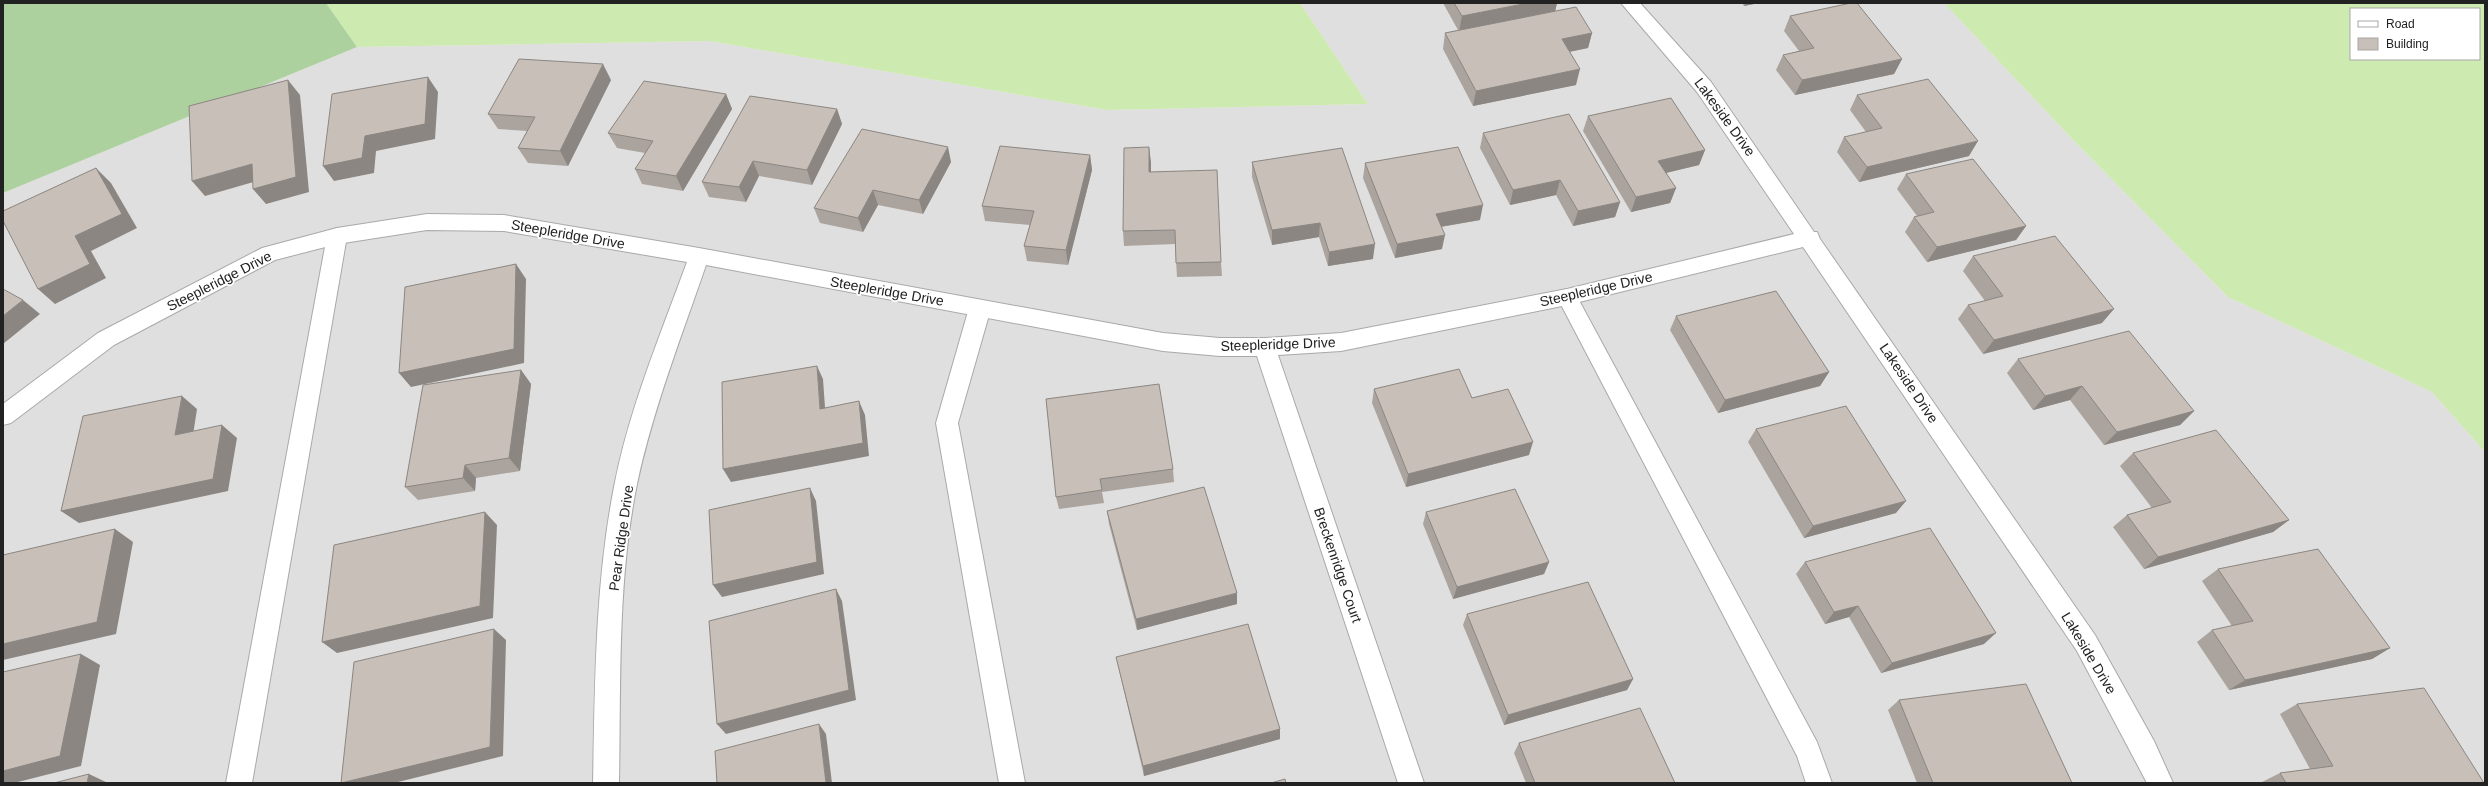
<svg xmlns="http://www.w3.org/2000/svg" width="2488" height="786" viewBox="0 0 2488 786" font-family="Helvetica,sans-serif">
	<style>
		.residential { fill: #e0dfdf }
		.grass { fill: #cdebb0; fill-rule: evenodd }
		.forest { fill: #add19e }
		.lines { fill: none; stroke-linecap: round; stroke-linejoin: round }
		.service-casing { stroke: #a9a9a9; stroke-width: 2 }
		.minor-casing { stroke: #a9a9a9; stroke-width: 2 }
		.service { fill: #fff; fill-rule: evenodd }
		.minor { fill: #fff; fill-rule: evenodd }
		.wall { fill: #aba49e }
		.shaded-wall { fill: #8b8681 }
		.building { fill: #c7bfb8; stroke: #8b8681 }
		.labels { text-anchor: middle; dominant-baseline: central; stroke-width: 3.5; stroke-linejoin: round; paint-order: stroke }
		.street-label { font-size: 14px; fill: #222; stroke: #fff }
	</style>
	<rect width="100%" height="100%" fill="#f2efe9"/>
	<path class="residential" d="M1300,3H1944L2076,143L2228,297L2432,392L2485,452V783H3V193L357,47L710,41L1107,110L1368,104Z"/>
	<path class="grass" d="M326,3H1300L1368,104L1107,110L710,41L357,47Z
		M1944,3H2485V452L2432,392L2228,297L2076,143ZM2351,9H2479V59H2351Z"/>
	<path class="forest" d="M3,3H326L357,47L3,193Z"/>
	<g class="lines">
		<g class="service-casing">
			<path id="service" d="M337,228L344,231L347,236L252,783H226L327,236L330,231Z
				M1567,289L1574,291L1817,742L1832,783H1806L1797,756L1557,297L1560,291Z
				M980,300L987,302L991,308L958,423L1025,783H999L936,423L969,308L973,302Z"/>
		</g>
		<g class="minor-casing">
			<path id="minor" d="M1621,3H1640L1711,82L1814,232H1817L1820,239L2095,635L2154,741L2173,783H2147L2077,651L1803,247L1567,305L1341,351L1278,355L1424,783H1398L1257,356H1220L1163,351L706,265C681,338 653,409 637,484C617,582 621,684 619,783H593C595,684 595,584 614,487C629,409 660,336 687,262L504,231L427,230L337,244L275,260L114,345L11,423L3,425V404L98,333L262,248L337,228L427,214L504,215L699,248L1163,333L1220,338H1265L1341,333L1567,289L1794,234L1697,92Z"/>
		</g>
		<use href="#service" class="service"/>
		<use href="#minor" class="minor"/>
	</g>
	<path class="wall" d="M1443,3H1557L1555,11L1592,33L1588,48L1569,52L1576,85L1473,106L1443,49L1445,33L1458,30Z
		M1742,3H1759L1744,6Z
		M1790,16L1902,59L1894,74L1795,95L1776,70L1783,55L1799,51L1784,31Z
		M611,80L568,166L528,163L518,148L527,131L498,129L488,114Z
		M726,94L732,109L683,191L642,184L635,169L645,153L617,148L608,133Z
		M1857,95L1969,156L1859,182L1837,152L1844,137L1866,132L1850,110Z
		M837,109L842,124L812,185L759,176L746,202L709,197L702,182Z
		M1588,116L1705,150L1699,165L1666,173L1676,188L1670,203L1631,212L1583,131Z
		M1483,133L1620,202L1615,217L1573,226L1556,195L1510,205L1480,148Z
		M1149,147L1151,172L1221,262L1222,276L1177,277L1175,244L1124,246L1123,231Z
		M1090,155L1092,170L1068,265L1027,261L1024,246L1030,225L985,221L982,206Z
		M951,162L923,214L878,205L863,232L820,223L814,208Z
		M1252,162L1373,259L1328,266L1319,237L1272,245L1252,177Z
		M1365,163L1480,220L1441,227L1442,249L1395,258L1363,178Z
		M1906,174L2026,226L2016,240L1927,262L1905,232L1914,217L1917,216L1897,189Z
		M1973,256L2102,323L1983,354L1958,319L1968,305L1985,301L1963,271Z
		M1676,316L1829,372L1820,386L1718,413L1670,330Z
		M2018,359L2194,411L2180,425L2104,445L2070,400L2033,410L2007,373Z
		M521,370L531,384L520,471L476,478L475,491L418,500L405,487Z
		M1374,389L1472,398L1529,455L1406,487L1372,403Z
		M1046,399L1173,469L1174,482L1102,492L1104,503L1059,509L1056,497Z
		M1756,429L1896,513L1804,538L1748,442Z
		M2133,453L2289,520L2273,532L2144,569L2113,527L2127,515L2152,508L2120,466Z
		M1107,511L1237,604L1137,630L1109,524Z
		M1426,512L1549,562L1544,574L1453,599L1423,524Z
		M1805,562L1984,644L1881,673L1849,617L1825,624L1796,574Z
		M2218,569L2390,648L2372,659L2229,690L2197,642L2212,630L2232,626L2202,581Z
		M1467,614L1633,679L1627,690L1504,725L1463,625Z
		M1116,657L1280,739L1144,776Z
		M1899,700L2072,783H1917L1888,710Z
		M2297,704L2484,783H2263L2262,782L2280,773L2310,769L2280,714Z
		M1519,743L1675,783H1526L1514,753Z"/>
	<path class="shaded-wall" d="M1528,3H1557L1555,12L1459,32L1462,16Z
		M1746,3H1759L1744,6Z
		M1592,33L1588,48L1558,54L1562,39Z
		M1902,59L1894,74L1795,95L1802,80Z
		M603,64L611,80L568,166L560,151Z
		M1580,69L1576,85L1473,106L1476,91Z
		M428,77L438,92L435,139L376,151L374,173L334,181L323,166L365,136Z
		M288,80L300,95L309,192L266,204L253,189Z
		M726,94L732,109L683,191L676,176Z
		M837,109L842,124L812,185L807,170Z
		M1978,141L1969,156L1859,182L1867,167Z
		M948,147L951,162L923,214L919,200Z
		M1149,147L1151,162V187L1149,172Z
		M1705,150L1699,165L1653,176L1658,161Z
		M1090,155L1092,170L1068,265L1066,250Z
		M753,161L759,176L746,202L739,187Z
		M252,164L264,179L205,196L192,181Z
		M96,168L111,183L137,228L91,251L106,278L55,304L38,289L75,236Z
		M1560,180L1556,195L1510,205L1513,190Z
		M1676,188L1670,203L1631,212L1636,197Z
		M873,190L878,205L863,232L858,218Z
		M1620,202L1615,217L1573,226L1578,211Z
		M1483,205L1480,220L1433,228L1436,214Z
		M1320,223L1319,237L1272,245V230Z
		M2026,226L2016,240L1927,262L1937,247Z
		M1445,235L1442,249L1395,258L1397,244Z
		M1375,244L1373,259L1328,266L1329,252Z
		M516,264L526,279L524,363L411,387L399,373Z
		M23,300L40,314L3,344V316Z
		M2114,309L2102,323L1983,354L1994,340Z
		M817,366L823,379L826,422L820,409Z
		M521,370L531,384L520,471L509,458Z
		M1829,372L1820,386L1718,413L1725,400Z
		M2082,386L2070,400L2033,410L2045,396Z
		M182,396L197,409L191,448L175,435Z
		M859,401L865,415L869,456L731,482L723,469Z
		M2194,411L2180,425L2104,445L2117,432Z
		M222,425L237,438L228,491L79,523L61,511Z
		M1533,442L1529,455L1406,487L1408,474Z
		M465,465L476,478L475,491L463,478Z
		M810,488L816,501L824,574L722,597L713,585Z
		M1906,501L1896,513L1804,538L1813,526Z
		M485,512L497,525L493,618L337,653L322,642Z
		M2289,520L2273,532L2144,569L2158,557Z
		M115,529L133,542L116,634L3,660V644Z
		M1549,562L1544,574L1453,599L1457,587Z
		M836,589L842,601L856,700L726,734L717,724Z
		M1237,593V604L1137,630L1136,619Z
		M1858,606L1849,617L1825,624L1834,612Z
		M494,629L506,640L503,756L394,783H341Z
		M1996,633L1984,644L1881,673L1892,663Z
		M2390,648L2372,659L2229,690L2245,680Z
		M81,654L100,665L81,766L14,783H3V771Z
		M1633,679L1627,690L1504,725L1508,715Z
		M819,724L826,734L832,783H826Z
		M1280,729V739L1144,776L1143,766Z
		M89,774L108,783H87Z"/>
	<path class="building" d="M1454,3H1528L1462,16Z
		M1851,3H1857L1902,59L1802,80L1783,55L1814,48L1790,16Z
		M1576,7L1592,33L1562,39L1580,69L1476,91L1445,33Z
		M519,59L603,64L560,151L518,148L535,117L488,114Z
		M428,77L425,124L365,136L362,158L323,166L332,94Z
		M1928,79L1978,141L1867,167L1844,137L1882,128L1857,95Z
		M288,80L296,177L253,189L252,164L192,181L189,106Z
		M644,81L726,94L676,176L635,169L653,141L608,133Z
		M750,96L837,109L807,170L753,161L739,187L702,182Z
		M1671,98L1705,150L1658,161L1676,188L1636,197L1588,116Z
		M1569,114L1620,202L1578,211L1560,180L1513,190L1483,133Z
		M862,129L948,147L919,200L873,190L858,218L814,208Z
		M1000,146L1090,155L1066,250L1024,246L1034,211L982,206Z
		M1149,147V172L1217,170L1221,262L1176,263L1175,230L1123,231L1124,148Z
		M1458,147L1483,205L1436,214L1445,235L1397,244L1365,163Z
		M1342,148L1375,244L1329,252L1320,223L1272,230L1252,162Z
		M1973,159L2026,226L1937,247L1914,217L1934,212L1906,174Z
		M96,168L122,214L75,236L90,264L38,289L3,221V211Z
		M2055,236L2114,309L1994,340L1968,305L2003,296L1973,256Z
		M516,264L514,349L399,373L405,287Z
		M3,289L23,300L3,316Z
		M1776,291L1829,372L1725,400L1676,316Z
		M2129,331L2194,411L2117,432L2082,386L2045,396L2018,359Z
		M817,366L820,409L859,401L863,443L723,469L722,382Z
		M1459,369L1472,398L1508,389L1533,442L1408,474L1374,389Z
		M521,370L509,458L465,465L463,478L405,487L423,385Z
		M1159,384L1173,469L1100,479L1102,490L1056,497L1046,399Z
		M182,396L175,435L222,425L213,479L61,511L83,416Z
		M1846,406L1906,501L1813,526L1756,429Z
		M2216,430L2289,520L2158,557L2127,515L2171,502L2133,453Z
		M1204,487L1237,593L1136,619L1107,511Z
		M810,488L817,562L713,585L709,510Z
		M1515,489L1549,562L1457,587L1426,512Z
		M485,512L480,606L322,642L334,545Z
		M1930,528L1996,633L1892,663L1858,606L1834,612L1805,562Z
		M115,529L97,622L3,644V555Z
		M2318,549L2390,648L2245,680L2212,630L2253,621L2218,569Z
		M1588,582L1633,679L1508,715L1467,614Z
		M836,589L849,690L717,724L709,621Z
		M1248,624L1280,729L1143,766L1116,657Z
		M494,629L490,747L341,783L354,662Z
		M81,654L60,756L3,771V672Z
		M2026,684L2072,783H1933L1899,700Z
		M2424,688L2484,783H2286L2280,773L2333,766L2297,704Z
		M1640,708L1675,783H1535L1519,743Z
		M819,724L826,783H717L715,751Z
		M89,774L87,783H54Z
		M1285,779L1286,783H1271Z"/>
	<g class="labels">
		<g class="street-label">
			<text transform="translate(1725 117) rotate(54)">Lakeside Drive</text>
			<text transform="translate(568 234) rotate(10)">Steepleridge Drive</text>
			<text transform="translate(219 281) rotate(-27)">Steepleridge Drive</text>
			<text transform="translate(1596 289) rotate(-13)">Steepleridge Drive</text>
			<text transform="translate(887 291) rotate(10)">Steepleridge Drive</text>
			<text transform="translate(1278 344) rotate(-2)">Steepleridge Drive</text>
			<text transform="translate(1909 383) rotate(56)">Lakeside Drive</text>
			<text transform="translate(621 538) rotate(-82)">Pear Ridge Drive</text>
			<text transform="translate(1338 565) rotate(71)">Breckenridge Court</text>
			<text transform="translate(2089 653) rotate(59)">Lakeside Drive</text>
		</g>
	</g>
	<rect width="2488" height="786" fill="none" stroke="#222222" stroke-width="8"/>
	<rect x="2350" y="8" width="130" height="52" fill="#ffffff" stroke="#a7a7a7"/>
	<rect x="2358" y="21" width="20" height="6" fill="#ffffff" stroke="#a7a7a7"/>
	<text x="2386" y="28" font-size="12" fill="#222222">Road</text>
	<rect x="2358" y="38" width="20" height="12" fill="#c7bfb8" stroke="#a7a7a7"/>
	<text x="2386" y="48" font-size="12" fill="#222222">Building</text>
</svg>
